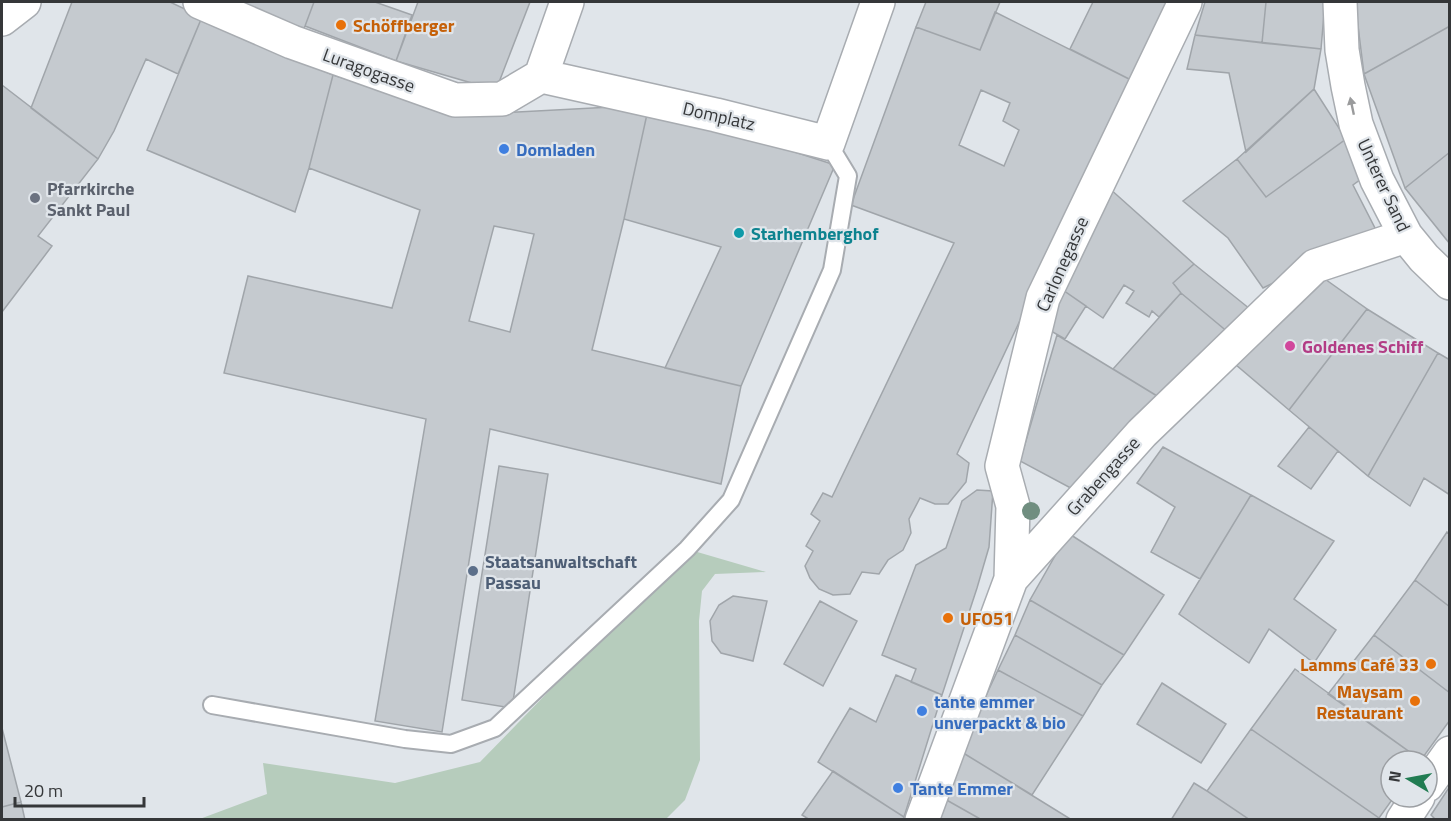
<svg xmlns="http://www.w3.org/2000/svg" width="1451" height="821" viewBox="0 0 1451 821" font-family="'Titillium Web',sans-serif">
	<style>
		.green { fill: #b6ccbc }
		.building { fill: #c5cacf; stroke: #a0a5aa; stroke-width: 1.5; fill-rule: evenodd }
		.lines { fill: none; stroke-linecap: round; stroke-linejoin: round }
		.lane-casing { stroke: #a8acb1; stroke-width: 20 }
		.street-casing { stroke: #a8acb1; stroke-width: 36 }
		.lane { stroke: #fff; stroke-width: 16 }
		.street { stroke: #fff; stroke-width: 33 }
		.tree { fill: #708e80 }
		.oneway { fill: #9a9b9c }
		.food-dot { fill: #e8710a; stroke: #e0e5ea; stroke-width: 2 }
		.shop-dot { fill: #3f7fe0; stroke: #e0e5ea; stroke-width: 2 }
		.worship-dot { fill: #6b7280; stroke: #e0e5ea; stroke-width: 2 }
		.culture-dot { fill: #0f9aa8; stroke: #e0e5ea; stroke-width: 2 }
		.hotel-dot { fill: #d1479c; stroke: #e0e5ea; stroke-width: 2 }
		.service-dot { fill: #5c6f8a; stroke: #e0e5ea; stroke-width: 2 }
		.labels { text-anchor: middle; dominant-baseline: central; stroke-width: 4.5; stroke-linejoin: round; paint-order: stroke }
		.food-label { font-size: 18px; font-weight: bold; fill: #c56008; stroke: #e0e5ea; text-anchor: start }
		.street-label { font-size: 18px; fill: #353739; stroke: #e0e5ea }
		.shop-label { font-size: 18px; font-weight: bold; fill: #366cbe; stroke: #e0e5ea; text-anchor: start }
		.worship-label { font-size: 18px; font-weight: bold; fill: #5b616d; stroke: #e0e5ea; text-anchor: start }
		.culture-label { font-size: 18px; font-weight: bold; fill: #0d838f; stroke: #e0e5ea; text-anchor: start }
		.hotel-label { font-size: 18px; font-weight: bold; fill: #b23c85; stroke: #e0e5ea; text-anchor: start }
		.service-label { font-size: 18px; font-weight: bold; fill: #4e5e75; stroke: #e0e5ea; text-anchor: start }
	</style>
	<rect width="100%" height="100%" fill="#e0e5ea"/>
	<path class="green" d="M687,549L766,572L715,574L702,591L699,621L700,760L685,800L666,819L197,820L267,794L263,763L395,783L480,762Z"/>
	<path class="building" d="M72,2H170L202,17L178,74L146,59L114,131L98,159L31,108Z
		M222,2H314L305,26L300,36Z
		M314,2H375L412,15L396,61L305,26Z
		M418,2H530L496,90L396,61Z
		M926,2H1000L980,50L916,27Z
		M1093,2H1175L1133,81L1070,49Z
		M1205,2H1266L1262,43L1195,35Z
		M1266,2H1325L1321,49L1262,43Z
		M1355,2H1450V26L1364,74Z
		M995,12L1133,81L957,454L969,463L966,482L948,504H935L920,498L909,519L911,533L903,550L888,560L879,574L862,572L850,594L833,595L819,589L810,578L805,566L813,551L806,546L820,521L811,514L823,493L832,497L954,243L851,205L916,27L980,50ZM981,90L1010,103L1003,121L1019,130L1004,166L959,145Z
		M202,17L333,75L309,168L295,212L147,150Z
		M1450,26V152L1405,188L1364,74Z
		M1195,35L1321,49L1314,89L1246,152L1229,73L1187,69Z
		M333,75L463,115L649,105L624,219L592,350L741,386L721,484L490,429L442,732L375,721L426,419L224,373L248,276L392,308L420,210L309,168ZM494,226L534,234L510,332L469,321Z
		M2,85L98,159L38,236L52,246L2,312Z
		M1314,89L1346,139L1266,197L1237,159Z
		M649,105L835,165L741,386L665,368L721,247L624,219Z
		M1346,139L1368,174L1353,185L1377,232L1263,288L1228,238L1183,201L1237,159L1266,197Z
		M1450,152V244L1405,188Z
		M1109,188L1194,264L1173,283L1181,293L1159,317L1152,311L1149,317L1126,303L1134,291L1124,285L1103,318L1060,288Z
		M1194,264L1250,309L1229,333L1181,293L1173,283Z
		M1315,272L1367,309L1289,410L1229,359Z
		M1060,288L1086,306L1065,339L1042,326Z
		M1181,293L1229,333L1162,399L1113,369Z
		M1367,309L1438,353L1368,476L1289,410Z
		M1057,335L1162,399L1080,493L1020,461Z
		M1438,353L1450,360V495L1424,478L1410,506L1368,476Z
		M1309,427L1338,451L1311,489L1278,466Z
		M1163,447L1251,495L1200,579L1151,552L1175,507L1137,483Z
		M499,466L548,474L512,708L462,700Z
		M977,490L993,491L989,547L977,588L942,695L911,682L916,669L882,655L916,565L946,548L962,501Z
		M1251,495L1334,541L1294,599L1336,630L1314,663L1269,629L1249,663L1179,614Z
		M1447,532L1450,535V607L1415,580Z
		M1068,533L1164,595L1124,655L1030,600Z
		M1415,580L1450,607V693L1374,635Z
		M733,596L767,601L753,661L721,653L712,641L710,621L719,605Z
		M1030,600L1124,655L1102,685L1015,635Z
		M820,601L857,621L823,686L784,664Z
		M1015,635L1102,685L1083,716L998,670Z
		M1374,635L1450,693V720L1421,760L1328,694Z
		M1295,669L1421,760L1420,761H1391V797H1394L1379,818L1251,729Z
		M998,670L1083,716L1032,795L960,751Z
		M896,675L942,695L904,817L818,762L850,708L876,722Z
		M1162,683L1226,724L1201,763L1137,724Z
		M2,728L21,802L2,807Z
		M1251,729L1379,818L1378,820H1250L1207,791Z
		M960,751L1072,820H982L943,798Z
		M833,771L904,817L903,820H810L802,815Z
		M1194,783L1207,791L1250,820H1171Z
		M1450,786V820H1436L1431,815Z
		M943,798L982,820H934Z
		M21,802L25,820H2V807Z"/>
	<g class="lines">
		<g class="lane-casing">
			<path id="lane" d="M212,705L405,739L451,744L495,728L687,549L731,500L832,270L848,176L828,143"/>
		</g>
		<g class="street-casing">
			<path id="street" d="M200,2L292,42L455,100L502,99L541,76
				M1340,2L1342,50L1348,86L1356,124L1377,180L1406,236L1424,258L1450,283
				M2,19L24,2
				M541,76L716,115L828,143L878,2
				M541,76L567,2
				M1011,579L1013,506L1002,466L1043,298L1185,2
				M1427,785L1450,753
				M922,820L1011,579L1142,433L1315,266L1406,236
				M1403,820L1418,797"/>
		</g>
		<use href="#lane" class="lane"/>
		<use href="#street" class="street"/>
	</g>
	<circle class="tree" cx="1031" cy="511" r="9"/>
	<defs><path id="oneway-solid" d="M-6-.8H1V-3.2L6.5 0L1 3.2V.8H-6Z" transform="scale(1.5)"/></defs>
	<use class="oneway" href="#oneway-solid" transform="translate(1352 106) rotate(-102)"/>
	<g class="food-dot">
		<circle cx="341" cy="25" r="6"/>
		<circle cx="948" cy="618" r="6"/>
		<circle cx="1431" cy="664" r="6"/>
		<circle cx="1415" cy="701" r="6"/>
	</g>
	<g class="shop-dot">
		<circle cx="504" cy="149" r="6"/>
		<circle cx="922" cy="711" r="6"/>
		<circle cx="898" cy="788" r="6"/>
	</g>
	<circle class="worship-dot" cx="35" cy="198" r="6"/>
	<circle class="culture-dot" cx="739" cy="233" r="6"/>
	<circle class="hotel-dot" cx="1290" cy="346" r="6"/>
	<circle class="service-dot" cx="473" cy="571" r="6"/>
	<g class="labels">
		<g class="food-label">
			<text x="353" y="25">Schöffberger</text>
			<text x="960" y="618">UFO51</text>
			<text x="1419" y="664" text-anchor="end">Lamms Café 33</text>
			<text x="1403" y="691" text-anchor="end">Maysam<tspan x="1403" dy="21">Restaurant</tspan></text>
		</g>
		<g class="street-label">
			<text transform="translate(369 70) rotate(20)">Luragogasse</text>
			<text transform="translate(719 116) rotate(13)">Domplatz</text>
			<text transform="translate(1384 185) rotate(65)">Unterer Sand</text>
			<text transform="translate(1062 264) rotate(-66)">Carlonegasse</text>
			<text transform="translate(1103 476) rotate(-48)">Grabengasse</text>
		</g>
		<g class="shop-label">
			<text x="516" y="149">Domladen</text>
			<text x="934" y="701">tante emmer<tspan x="934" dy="21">unverpackt &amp; bio</tspan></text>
			<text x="910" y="788">Tante Emmer</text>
		</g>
		<g class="worship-label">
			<text x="47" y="188">Pfarrkirche<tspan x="47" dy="21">Sankt Paul</tspan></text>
		</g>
		<g class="culture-label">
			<text x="751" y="233">Starhemberghof</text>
		</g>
		<g class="hotel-label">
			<text x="1302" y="346">Goldenes Schiff</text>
		</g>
		<g class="service-label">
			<text x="485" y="561">Staatsanwaltschaft<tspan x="485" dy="21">Passau</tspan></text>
		</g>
	</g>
	<rect width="1451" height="821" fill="none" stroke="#353739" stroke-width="6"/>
	<g transform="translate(1409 779) rotate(280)"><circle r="28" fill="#e0e5ea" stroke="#9c9fa3" stroke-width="1.5"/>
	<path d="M0-4.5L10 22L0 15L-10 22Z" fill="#217c52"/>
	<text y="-9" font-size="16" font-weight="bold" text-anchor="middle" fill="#353739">N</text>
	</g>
	<path d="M15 797v9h129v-9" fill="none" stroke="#353739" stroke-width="3"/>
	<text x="24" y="797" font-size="18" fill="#353739" stroke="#e0e5ea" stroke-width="4.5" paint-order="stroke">20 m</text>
</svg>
